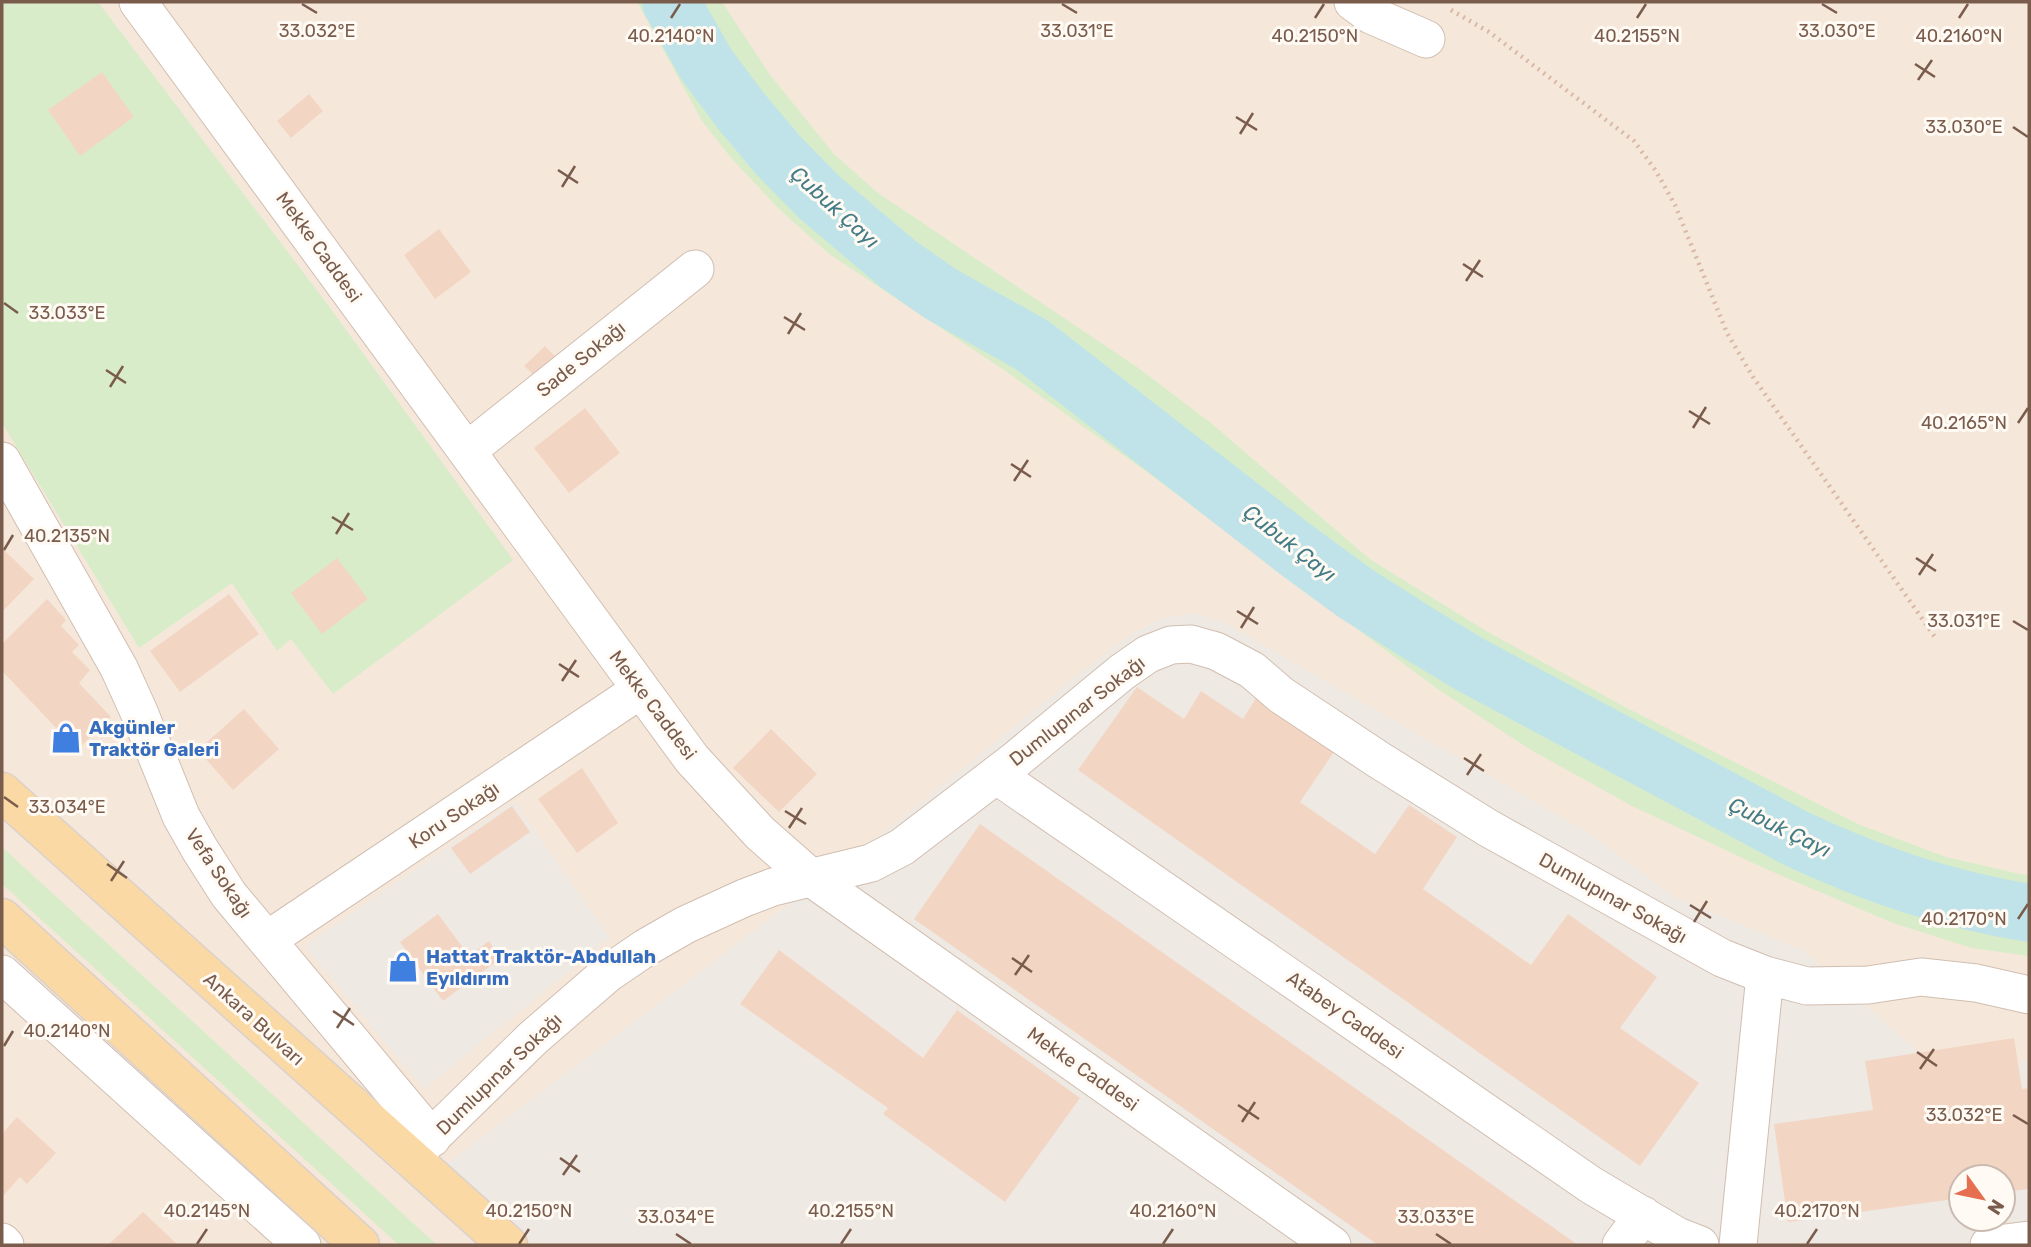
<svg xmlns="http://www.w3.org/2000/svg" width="2031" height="1247" viewBox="0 0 2031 1247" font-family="Rubik,sans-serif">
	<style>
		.residential { fill: #f5e8da; fill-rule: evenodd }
		.industrial { fill: #efe9e4; fill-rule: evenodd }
		.green { fill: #d8ecc9 }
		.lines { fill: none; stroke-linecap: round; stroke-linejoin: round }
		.river { stroke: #bfe3e8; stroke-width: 58 }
		.building { fill: #f3d5c3 }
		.minor-casing { stroke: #d1beb0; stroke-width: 39 }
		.major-casing { stroke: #dad1cd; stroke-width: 41 }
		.path { stroke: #d9b8a5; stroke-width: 4.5; stroke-dasharray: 2 5; stroke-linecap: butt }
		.minor { stroke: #fff; stroke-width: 37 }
		.major { stroke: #fbd9a5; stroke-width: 38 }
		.ticks { fill: none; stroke: #7a5c4d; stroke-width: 2.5 }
		.labels { text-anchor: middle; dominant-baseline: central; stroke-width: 6; stroke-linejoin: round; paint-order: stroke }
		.street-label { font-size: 19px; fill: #7a5c4d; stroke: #fffaf3 }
		.shop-label { font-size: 19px; font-weight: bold; fill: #366cbe; stroke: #fffaf3; text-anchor: start }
		.water-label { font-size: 21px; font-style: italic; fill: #437c86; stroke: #fffaf3 }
		.ticks-label { font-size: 18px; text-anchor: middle; fill: #7a5c4d; stroke: #fffaf3; stroke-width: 6; stroke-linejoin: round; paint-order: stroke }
	</style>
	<rect width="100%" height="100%" fill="#fdf6ec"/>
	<path class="residential" d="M2,2H2029V1245H2ZM1961,1177H2003V1219H1961Z"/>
	<path class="industrial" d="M1193,613L1225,623L1592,835L1676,898L1803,950L1948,1078L2029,1061V1245H534L444,1166L897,822L1076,676L1134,632L1161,619ZM1961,1177H2003V1219H1961Z
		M514,801L610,938L424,1089L305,946Z"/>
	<path class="green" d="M2,2H98L328,305L513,560L333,694L291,639L277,651L232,583L139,648L2,423Z
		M637,2H722L771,76L834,154L878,193L1140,369L1212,424L1371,560L1488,632L1623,706L1858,824L1946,857L2029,876V956L1972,948L1893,923L1768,870L1632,806L1531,750L1436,688L1147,472L1001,368L829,254L778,208L732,159L702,121Z
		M2,847L437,1245H399L2,884Z"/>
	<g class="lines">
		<path class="river" d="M671,2L706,64L741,111L778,155L819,197L898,264L941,294L1032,345L1295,549L1355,593L1418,633L1471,665L1797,839C1874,875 1945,899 2029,913"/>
	</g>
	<path class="building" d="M102,72L134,117L80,156L48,110Z
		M309,94L323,111L291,138L277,121Z
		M439,229L471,272L435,299L404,255Z
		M545,346L559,360L539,380L524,366Z
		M585,408L620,453L569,493L534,448Z
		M2,548L34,579L2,612Z
		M337,558L368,599L322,634L291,593Z
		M229,594L259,634L180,692L150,651Z
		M47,599L66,620L61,626L79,645L72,652L90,670L79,683L111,717L77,750L2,671V644Z
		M1137,687L1184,719L1201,691L1243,719L1256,698L1334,752L1300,802L1375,854L1409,805L1457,837L1423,889L1531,965L1568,914L1657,977L1620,1028L1699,1083L1640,1166L1078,770Z
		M244,709L279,749L233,790L198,750Z
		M771,729L817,774L779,812L733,768Z
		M582,768L618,823L577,853L538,799Z
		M512,806L530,832L470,874L451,848Z
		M980,824L1578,1245H1378L914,919Z
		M438,914L469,956L489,941L501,958L443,1001L400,942Z
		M779,950L923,1058L957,1010L1080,1098L1005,1202L883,1114L888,1108L740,1004Z
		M2014,1038L2022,1089L2029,1088V1189L2003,1192V1177H1961V1198L1788,1222L1774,1124L1873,1110L1865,1061Z
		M17,1117L56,1153L27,1184L20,1177L2,1197V1134Z
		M143,1212L178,1245H108Z"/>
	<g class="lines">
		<g class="minor-casing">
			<path id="minor" d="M138,2L692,759L760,833L810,877L1332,1245
				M1353,2L1371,15L1426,39
				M468,450L695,269
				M2,461L119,668L139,712L181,816L199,848L229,895L432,1138
				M996,775L1591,1185L1677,1236L1700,1245
				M267,940L640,690
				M2,974L302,1245
				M410,1158L533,1038L607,974L645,948L685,925L744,898L773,887L871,863L902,847L1013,762L1122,672L1148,654L1171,645L1191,644L1216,651L1252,670L1281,695L1379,760L1488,828L1722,958L1765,975L1807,986L1868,985L1921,977L1976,983L2029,995
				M2,1242L5,1245
				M1621,1245L1643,1215
				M1738,1245L1765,975
				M1989,1245L2029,1240"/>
		</g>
		<g class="major-casing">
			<path id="major" d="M2,792L508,1245
				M2,918L360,1245"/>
		</g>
		<path class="path" d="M1451,10L1489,32L1634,141L1656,171L1675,205L1727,333L1753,377L1937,640"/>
		<use href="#minor" class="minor"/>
		<use href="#major" class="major"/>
	</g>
	<path class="ticks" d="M302,4L317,13M1062,4L1077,13M1822,4L1837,13M671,18L680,4M1315,18L1324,4M1637,18L1646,4M1959,18L1968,4M1915,64L1935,77M1918,80L1932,60M1236,117L1257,130M2013,127L2028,137M1240,134L1253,113M558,170L578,183M562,187L575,166M1463,264L1483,277M1466,281L1480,260M4,303L18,313M784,317L805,330M788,334L801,313M106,370L126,383M110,387L123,366M1689,411L1710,424M2018,423L2028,408M1693,428L1706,407M1011,464L1031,477M1014,481L1028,460M332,517L353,530M336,534L349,513M4,550L13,535M1916,558L1936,571M1919,575L1933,554M1237,611L1258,624M2013,621L2028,630M1241,628L1254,607M559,664L579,677M562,681L576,660M1464,758L1484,771M1467,775L1481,754M4,797L18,807M785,811L806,824M789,828L802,808M107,864L127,878M111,881L124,861M1690,905L1711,918M2018,919L2028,904M1694,922L1707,901M1012,958L1032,972M1015,975L1029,955M333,1011L354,1025M337,1028L350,1008M4,1046L13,1031M1917,1052L1937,1066M1920,1069L1934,1049M1238,1105L1259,1119M2013,1115L2028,1124M1242,1122L1255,1102M560,1158L580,1172M563,1175L577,1155M676,1234L691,1244M1436,1234L1451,1244M197,1244L207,1229M519,1244L529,1229M841,1244L851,1229M1163,1244L1173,1229M1807,1244L1817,1229"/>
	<defs>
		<g id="shop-bare" transform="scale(2.415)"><path d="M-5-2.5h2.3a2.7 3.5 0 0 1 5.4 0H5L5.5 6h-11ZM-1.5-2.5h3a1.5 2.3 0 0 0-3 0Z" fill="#3f7fe0" stroke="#fffaf3" stroke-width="2.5" paint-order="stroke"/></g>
	</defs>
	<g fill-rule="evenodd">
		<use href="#shop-bare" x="66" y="738"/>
		<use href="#shop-bare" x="403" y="967"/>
	</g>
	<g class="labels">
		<g class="street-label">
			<text transform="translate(319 247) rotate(54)">Mekke Caddesi</text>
			<text transform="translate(581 359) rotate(-39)">Sade Sokağı</text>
			<text transform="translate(653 705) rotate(53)">Mekke Caddesi</text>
			<text transform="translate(1077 711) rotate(-38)">Dumlupınar Sokağı</text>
			<text transform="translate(454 815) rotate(-34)">Koru Sokağı</text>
			<text transform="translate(219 873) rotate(56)">Vefa Sokağı</text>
			<text transform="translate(1613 898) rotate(29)">Dumlupınar Sokağı</text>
			<text transform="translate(1345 1015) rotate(35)">Atabey Caddesi</text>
			<text transform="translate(254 1019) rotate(42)">Ankara Bulvarı</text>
			<text transform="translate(1083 1069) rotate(35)">Mekke Caddesi</text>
			<text transform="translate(499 1074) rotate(-44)">Dumlupınar Sokağı</text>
		</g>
		<g class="shop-label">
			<text x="89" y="727">Akgünler<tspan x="89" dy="22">Traktör Galeri</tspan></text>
			<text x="426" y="956">Hattat Traktör-Abdullah<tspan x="426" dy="22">Eyıldırım</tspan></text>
		</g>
		<g class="water-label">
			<text transform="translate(835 207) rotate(42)">Çubuk Çayı</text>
			<text transform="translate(1290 543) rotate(38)">Çubuk Çayı</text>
			<text transform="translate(1780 827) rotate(26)">Çubuk Çayı</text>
		</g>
	</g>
	<g class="ticks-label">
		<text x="1837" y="37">33.030°E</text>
		<text x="317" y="37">33.032°E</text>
		<text x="1077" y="37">33.031°E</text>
		<text x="671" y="42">40.2140°N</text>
		<text x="1315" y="42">40.2150°N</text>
		<text x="1959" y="42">40.2160°N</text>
		<text x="1637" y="42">40.2155°N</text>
		<text x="1964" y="133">33.030°E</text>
		<text x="67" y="319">33.033°E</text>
		<text x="1964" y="429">40.2165°N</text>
		<text x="67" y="542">40.2135°N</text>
		<text x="1964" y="627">33.031°E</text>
		<text x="67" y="813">33.034°E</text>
		<text x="1964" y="925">40.2170°N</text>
		<text x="67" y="1037">40.2140°N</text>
		<text x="1964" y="1121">33.032°E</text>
		<text x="207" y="1217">40.2145°N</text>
		<text x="529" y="1217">40.2150°N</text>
		<text x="851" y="1217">40.2155°N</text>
		<text x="1173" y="1217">40.2160°N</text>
		<text x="1817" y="1217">40.2170°N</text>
		<text x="676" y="1223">33.034°E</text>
		<text x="1436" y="1223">33.033°E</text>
	</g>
	<rect width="2031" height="1247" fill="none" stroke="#7a5c4d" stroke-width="7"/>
	<g transform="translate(1982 1198) rotate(123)"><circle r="33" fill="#fffaf3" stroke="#cabbb1" stroke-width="2"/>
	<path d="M0-5L12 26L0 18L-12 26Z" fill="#e76f51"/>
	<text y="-10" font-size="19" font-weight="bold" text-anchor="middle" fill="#7a5c4d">N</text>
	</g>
</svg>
